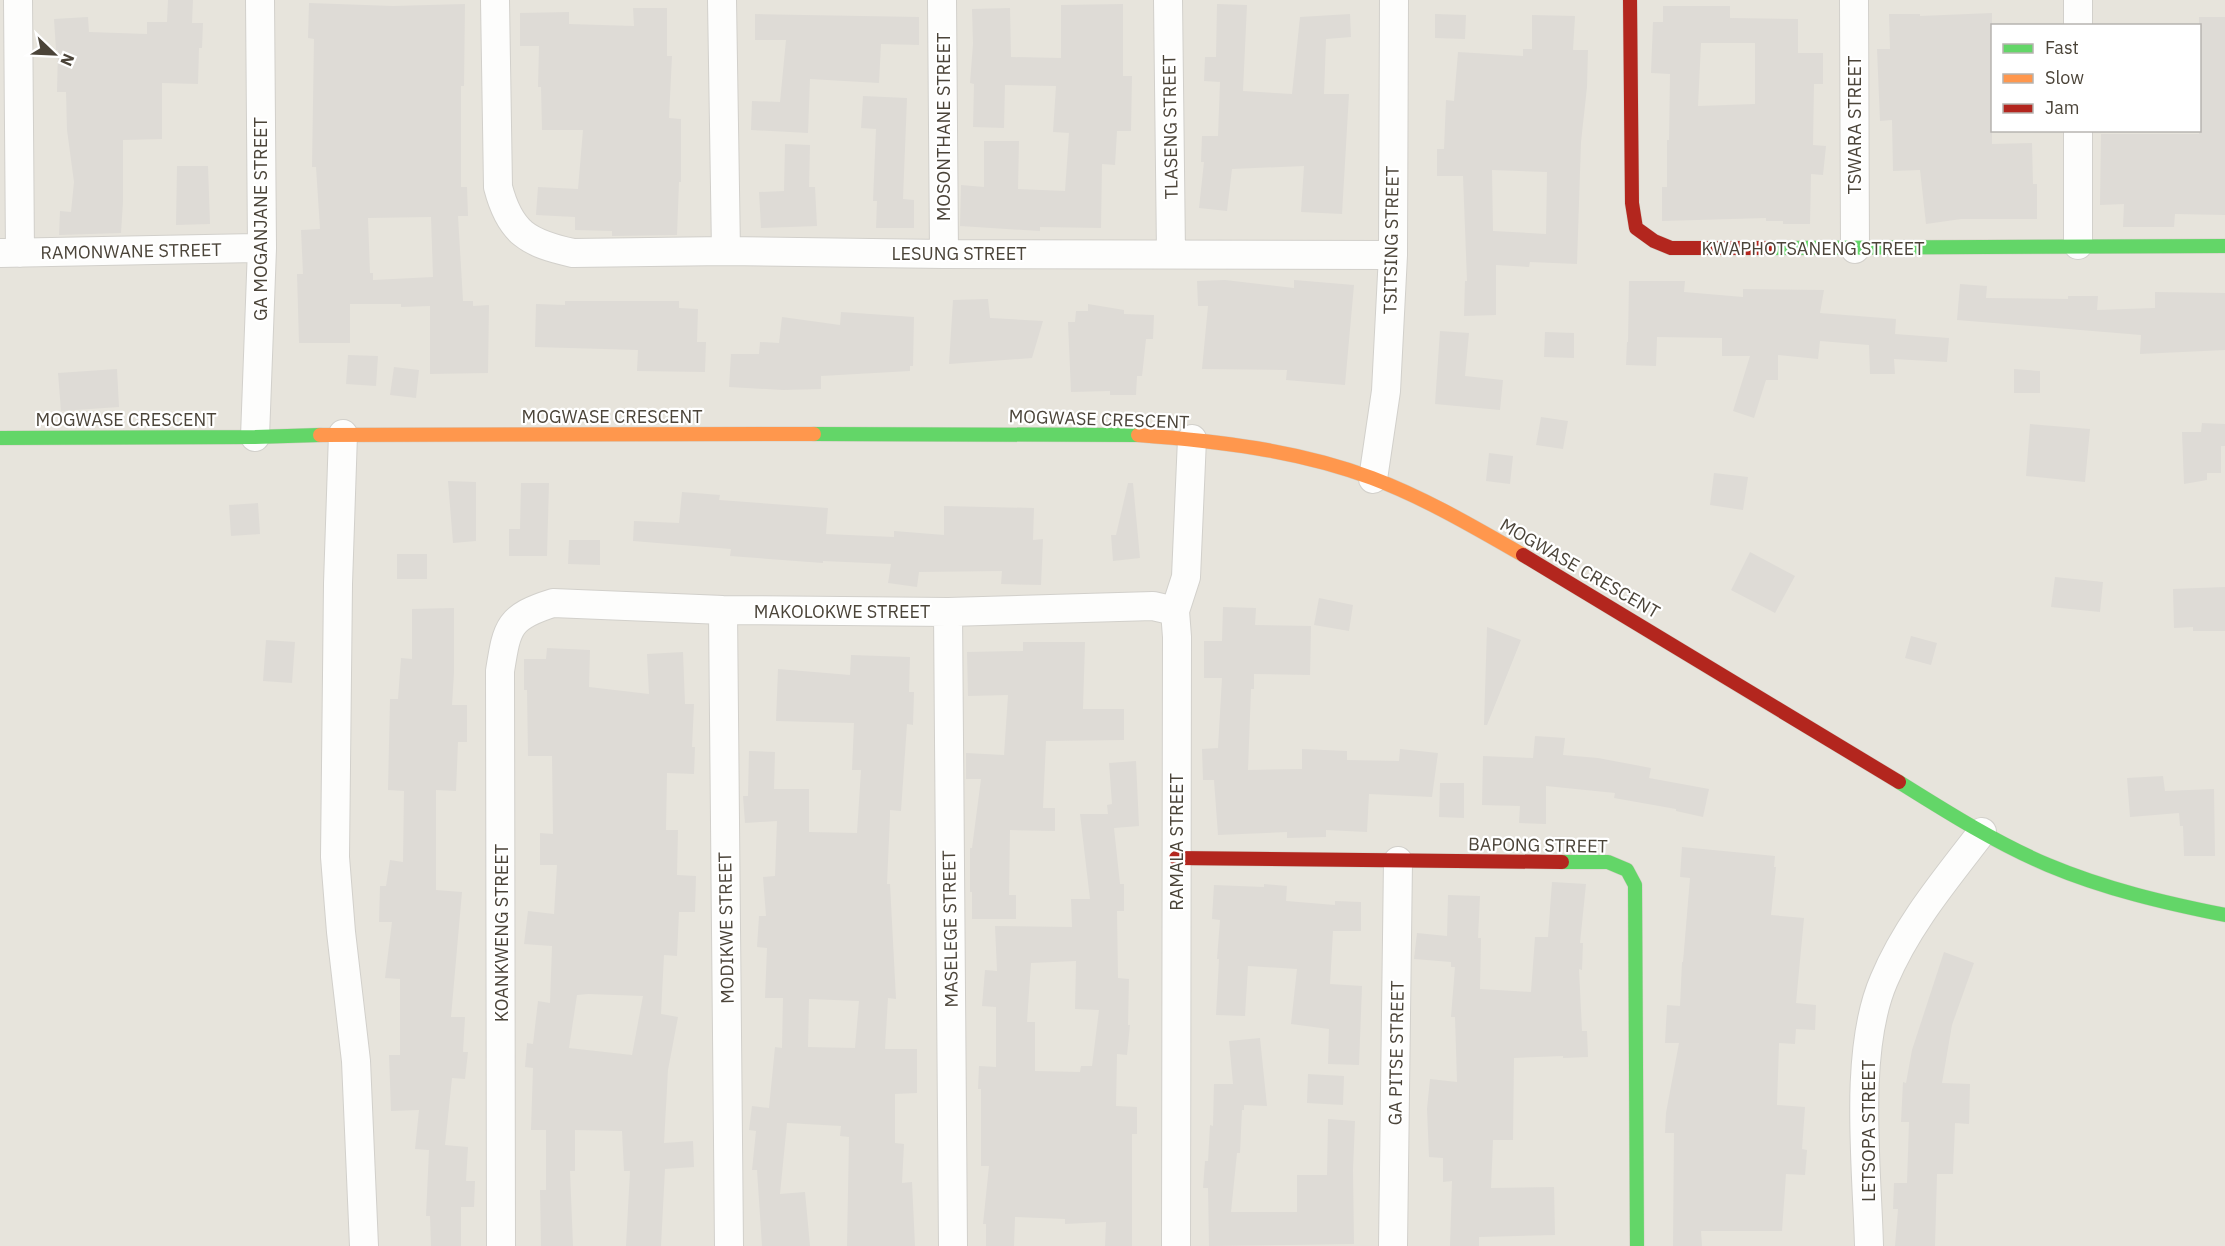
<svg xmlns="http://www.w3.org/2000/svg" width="2225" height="1246" viewBox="0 0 2225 1246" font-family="'IBM Plex Sans',sans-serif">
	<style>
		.residential { fill: #e7e4dc; fill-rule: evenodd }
		.building { fill: #dedbd6; fill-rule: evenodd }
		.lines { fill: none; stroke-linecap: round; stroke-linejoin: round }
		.street-casing { stroke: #d2d0cb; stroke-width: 30 }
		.fast-casing { stroke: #d3cfc5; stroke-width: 15 }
		.slow-casing { stroke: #d3cfc5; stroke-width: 15 }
		.jam-casing { stroke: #d3cfc5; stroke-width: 15 }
		.street { stroke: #fdfdfc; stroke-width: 28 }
		.fast { stroke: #63d668; stroke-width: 14 }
		.slow { stroke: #ff974d; stroke-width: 14 }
		.jam { stroke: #b3261e; stroke-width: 14 }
		.labels { text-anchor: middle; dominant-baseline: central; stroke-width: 4.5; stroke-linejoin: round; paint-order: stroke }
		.street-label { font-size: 18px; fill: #4b4439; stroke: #fff }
	</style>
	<rect width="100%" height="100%" fill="#f4f2ee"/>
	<path class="residential" d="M0,0H2225V1246H0ZM1992,26H2200V130H1992Z"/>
	<path class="building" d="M168,0H193L192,23H203L202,48H199L198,84L162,83V139L123,140V202L121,233L59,235L60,211L71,212L74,182L67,130L66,92H57L58,50H56L54,19L88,17L89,32L147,34V22H167Z
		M309,3L393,6L465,4L464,86H461V187H467L468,216H458L463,301H473V306L489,305L488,373L430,374V306L401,307V304H350V343H299L297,274H303L301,230L320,229L316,167H312L314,39L308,38ZM431,217L433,277L373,280V273H370L368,218Z
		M1123,4V76H1132L1131,131H1117L1115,165L1102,164L1101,228L1040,227V231L960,226L961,185L984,187V141H1019L1018,189L1065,191L1069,133L1053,132L1056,86L1005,85L1004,128L973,127L974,84L970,83L973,44L972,9L1010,8L1011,57L1061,58V5Z
		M1217,4L1247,5L1243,91L1292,94L1300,17L1350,14L1351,37L1326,39L1324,94H1349L1342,214L1301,212L1304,166L1232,169L1227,211L1199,208L1204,162H1201L1202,136H1218L1220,82L1204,81L1205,57H1216Z
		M1663,6H1730V18L1798,19V53H1823V84H1814L1813,145L1826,146L1823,175L1811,174L1810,224H1783V221H1766V218L1662,221V187H1667V140H1669L1670,74L1651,73L1653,22H1663ZM1701,43H1755V104L1698,106Z
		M633,8H667V56H672L669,118L681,119V182H679L677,235L612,236V231L575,230V217L536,215L538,187L578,189L583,130H542L541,87H538L539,46H520V13L569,12V24L634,26Z
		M1992,13V144L2032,143L2033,184H2037V219H1961L1926,224L1920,170L1893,171L1892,120L1880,121L1877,49H1890L1889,14H1920V16Z
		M755,14L919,17V45L881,44L879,83L810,79L808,133L751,130L752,101L780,102L786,40H755Z
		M1435,14L1466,15L1465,39L1435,38Z
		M1532,15L1575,16L1573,50H1588L1587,87L1581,142L1577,264L1530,262L1529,267L1496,265V315L1464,316L1465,281H1467L1463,176H1437V149H1444L1446,100L1454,101L1458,52L1523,56V49H1532ZM1492,170L1547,172L1546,234L1493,231Z
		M2199,17H2225V215L2175,214L2174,227H2123L2124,204L2100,205L2101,134H2199Z
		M863,96L907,98L903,199L914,200V228H876L877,201H873L876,129L861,128Z
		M785,144L810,145L809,187H815L817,226L761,228L759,192L784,191Z
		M177,166H208L210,224L176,225Z
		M1225,280L1294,288V280L1354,285L1345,385L1286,380L1287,370L1202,369L1208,306H1198L1197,281Z
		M1629,281H1685L1684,292L1743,297V289L1824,290L1820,313L1896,319L1895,334L1949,338L1947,362L1894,359L1895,374H1870L1869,345L1820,341L1818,359L1778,355V380H1766L1754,418L1733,411L1750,356H1722V338L1657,337L1656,366L1626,365L1627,342H1628Z
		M1960,284L1987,286L1986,298L2068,299V296H2098L2097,310L2155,308V292L2225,293V350L2140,354L2141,335L1957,320Z
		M988,299L990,318L1043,321L1032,358L949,364L953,300Z
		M565,301H679V308L698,309L697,342H706L705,372L637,371L638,350L535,347L536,304L565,305Z
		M1088,304L1124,310V314L1154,315L1153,339H1146L1142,376H1137L1136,395H1110V391L1071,392L1068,322H1075L1076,311H1088Z
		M841,312L914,317L913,366H910V371L821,376V389L783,390L729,387L731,354H759L760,342L779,343L782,317L840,325Z
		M1440,331L1469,333L1465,376L1503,380L1500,410L1435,404Z
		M1545,332L1574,333V358L1544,357Z
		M348,355L378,356L376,386L346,384Z
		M394,367L419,370L416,398L390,395Z
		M117,369L119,407L61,411L58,373Z
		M2014,369L2040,371V393H2014Z
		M1541,417L1568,421L1563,449L1536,445Z
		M2202,423L2225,424V446H2221V473H2207V480L2184,484L2182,432H2201Z
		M2030,424L2090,429L2085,482L2026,476Z
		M1489,453L1513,456L1510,484L1486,481Z
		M1714,473L1748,477L1743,510L1710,505Z
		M448,481L476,482V541L453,543Z
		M521,483H549L547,556H509V529H520Z
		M1128,483H1133L1140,558L1113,561L1111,535H1116Z
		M682,492L720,495L719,500L828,508L826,534L894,537V531L944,535V506L1034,508L1033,540L1043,539L1041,585L1001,584L1002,571L919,572L917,587L888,583L891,564L823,561V563L730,556L731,549L633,541L634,521L679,523Z
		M258,503L260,534L231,536L229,505Z
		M569,540H600V565L568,564Z
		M1750,552L1795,576L1775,613L1731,590Z
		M397,554H427V579H397Z
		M2055,577L2103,582L2100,612L2051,607Z
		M2225,587V631H2193V627L2174,628L2173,589Z
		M1319,598L1353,605L1349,631L1314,625Z
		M1223,607L1256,608L1255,625L1311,626L1310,675L1254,674V689H1251L1248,770L1302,769V749L1347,751V760L1399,761L1400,749L1438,753L1432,797L1369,794L1367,832L1326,830V837L1287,838V832L1218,835L1214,780H1203L1202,749L1218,748L1222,678H1204V641H1222Z
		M454,608V673L452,705H467V742H458L456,791L436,790V890L462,892L451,1017H465L463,1052H468L465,1079L452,1078L445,1145L468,1147L466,1181H475L474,1207H461V1246H431L430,1216H426L429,1150L415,1149L419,1110L391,1111L389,1055H400V979L385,978L392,922H379L380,886H386L390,860L403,862L404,791L388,790L390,699H398L401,658L412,659V609Z
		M1487,627L1521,640L1487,725H1484Z
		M1911,636L1937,643L1931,665L1905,658Z
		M266,640L295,642L292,683L263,681Z
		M1023,642H1085L1083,709H1124V740L1046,741L1043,808H1055V831L1010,830L1009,895H1016V919H972V892H970V848H972L981,779H966V753L1004,755L1008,695L968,696L967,652L1023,651Z
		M547,648L590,650L589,687L649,694L647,654L683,652L685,704H694L692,747H695L694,774L667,773L666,830H678L677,875L696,876L695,912H679L677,956L664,955L661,1014L678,1017L668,1070L664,1143L693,1141L694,1167L665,1169L661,1246H626L630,1171H624L622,1131L575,1130V1171H570L573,1246H541L540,1190H546V1130H531L533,1068L525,1067L527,1043L533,1044L538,1001L550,1003L552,946L524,944L528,911L554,914L557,865H540V833L553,834L552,756H528L527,690H524V659H546ZM588,994L643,996L632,1055L569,1048L577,995Z
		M851,655L910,657L909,692H914L913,725L907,724L901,811L890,810V816L887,884H890L896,999L888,998L885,1049H917V1093L895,1094V1143L904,1144L902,1183L912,1182L915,1246H847L849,1137L840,1136L841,1126L787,1123L780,1194L805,1192L810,1246H762L757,1170H752L756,1131L749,1130L752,1106L769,1108L775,1047L782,1048L783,998H765L767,948L757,947L759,916H766L763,877L775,876L777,821L745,823L743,796H748L749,751L775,752L774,789H809V832L857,833L861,770H852L854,723L776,721L778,669L850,675ZM809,999L859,1001L855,1048L808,1047Z
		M1535,736L1565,738L1563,755L1598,758L1651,768L1649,778L1709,789L1703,817L1676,811V809L1614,798L1615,793L1546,786V824L1519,823L1520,806L1482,805L1483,756L1533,758Z
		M1136,761L1139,826L1114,828L1120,884H1124V911H1117L1118,978L1129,979L1128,1025H1130L1127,1055L1117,1054L1116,1106L1137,1107V1134H1132V1246H1105L1106,1222L1065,1224V1219L1015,1217L1014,1246H986V1224H983L989,1166H981V1089H978L979,1066L996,1067V1007L982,1006L985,970L997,971L995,926L1072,927L1071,899H1090L1080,814H1108L1107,805L1112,804L1109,763ZM1076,961L1075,1009L1099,1010L1092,1066H1081L1080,1072L1035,1071V1022H1027L1031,963Z
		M2163,776L2165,791L2214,789L2215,856H2184L2183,826H2180L2179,813L2130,817L2127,778Z
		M1440,783H1464V818L1439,817Z
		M1682,847L1775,856L1774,867H1776L1771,915L1804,918L1796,1003L1816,1005L1815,1030L1796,1029L1795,1044L1779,1043L1777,1105L1805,1107L1802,1149L1807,1150L1805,1175L1786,1174L1782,1231H1701L1702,1246H1673L1674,1133H1665L1666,1113L1679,1043H1665L1667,1005L1680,1006L1682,962H1683L1690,878L1680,877Z
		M1552,882L1586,884L1580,943H1583L1582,970L1579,969L1582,1031H1587L1588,1057L1563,1058V1056L1514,1058L1513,1140H1493L1491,1188L1554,1187L1555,1235L1479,1237V1246H1450L1452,1181L1443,1182V1158L1429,1157L1427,1109L1430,1079L1457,1082L1455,1017H1451L1455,967H1451V962L1414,959L1417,933L1447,936L1448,895L1480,896L1478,938H1481L1480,989L1531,992L1535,937H1548Z
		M1264,884L1287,886L1286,901L1335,905V901L1361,902V931H1333L1330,984L1362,986L1359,1065L1328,1064L1329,1029L1291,1024L1297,969L1248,966L1245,1016L1216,1015L1219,959H1217L1220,920L1212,919L1214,885L1264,887Z
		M1944,952L1974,963L1952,1025L1942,1083L1970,1084L1969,1124L1955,1123L1953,1174H1937L1935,1246H1895L1898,1209H1893L1894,1183H1907L1909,1122H1901L1903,1082L1906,1083L1912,1050Z
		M1260,1038L1267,1106L1244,1105V1110H1242L1240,1153H1237L1231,1212H1297V1175H1327L1328,1119L1355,1121L1353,1170L1354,1244L1209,1246L1208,1188H1203L1205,1161H1208L1210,1125L1213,1126L1214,1084H1233L1229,1041Z
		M1308,1074L1344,1076L1343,1105L1307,1103Z"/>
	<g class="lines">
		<g class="street-casing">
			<path id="street" d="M18,0L20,253
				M495,0L498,187C510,233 528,243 573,253L726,251L944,254L1393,255
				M722,0L726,251
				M942,0L944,254
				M1168,0L1171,253
				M1854,0L1855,249
				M2078,0V26
				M2078,130V245
				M0,253L262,248
				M343,434L338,584L335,857L341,932L356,1061L364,1246
				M255,437L262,248L260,0
				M1373,479L1386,391L1393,255L1394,0
				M723,610L729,1246
				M948,612L953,1246
				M501,1246L500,671C507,627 508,617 553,603L723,610L948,612L1153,606L1175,611
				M1176,1246L1177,637L1175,611L1186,577L1192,439
				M1393,1246L1398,861
				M1869,1246C1867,1168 1853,1051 1884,980C1907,925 1946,879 1982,832"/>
		</g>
		<g class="fast-casing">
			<path id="fast" d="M1767,248L2225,246
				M814,434L1138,435
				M0,438L255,437L320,435
				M1899,782C1947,812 1996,843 2048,865C2105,889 2165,903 2225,915
				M1562,862H1608L1627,870L1635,885L1637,1246"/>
		</g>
		<g class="slow-casing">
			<path id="slow" d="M320,435L814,434
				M1138,435C1217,441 1297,450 1372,478C1425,498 1474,527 1523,555"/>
		</g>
		<g class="jam-casing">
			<path id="jam" d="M1630,0L1632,203L1636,228L1654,241L1671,248H1767
				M1523,555L1899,782
				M1176,858L1562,862"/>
		</g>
		<use href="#street" class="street"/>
		<use href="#fast" class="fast"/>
		<use href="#slow" class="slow"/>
		<use href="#jam" class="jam"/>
	</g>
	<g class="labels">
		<g class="street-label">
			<text transform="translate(1854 125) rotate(-90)">TSWARA STREET</text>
			<text transform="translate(943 127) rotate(-90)">MOSONTHANE STREET</text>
			<text transform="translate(1170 127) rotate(-91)">TLASENG STREET</text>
			<text transform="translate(260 219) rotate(-90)">GA MOGANJANE STREET</text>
			<text transform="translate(1391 240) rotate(-89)">TSITSING STREET</text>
			<text x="1813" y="248">KWAPHOTSANENG STREET</text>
			<text transform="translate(131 251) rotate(-1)">RAMONWANE STREET</text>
			<text x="959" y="253">LESUNG STREET</text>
			<text x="612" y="416">MOGWASE CRESCENT</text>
			<text x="126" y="419">MOGWASE CRESCENT</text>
			<text transform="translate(1099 419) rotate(2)">MOGWASE CRESCENT</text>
			<text transform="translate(1580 568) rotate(30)">MOGWASE CRESCENT</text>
			<text x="842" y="611">MAKOLOKWE STREET</text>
			<text transform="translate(1176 842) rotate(-90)">RAMALA STREET</text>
			<text transform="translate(1538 845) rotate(1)">BAPONG STREET</text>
			<text transform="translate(726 928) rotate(-91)">MODIKWE STREET</text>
			<text transform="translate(950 929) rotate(-91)">MASELEGE STREET</text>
			<text transform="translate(501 933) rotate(-90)">KOANKWENG STREET</text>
			<text transform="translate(1396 1053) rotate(-89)">GA PITSE STREET</text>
			<text transform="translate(1868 1131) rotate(-90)">LETSOPA STREET</text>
		</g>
	</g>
	<rect x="1991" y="24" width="210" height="108" fill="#ffffff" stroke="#b7b4b0" stroke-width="1.5"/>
	<rect x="2003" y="44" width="30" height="9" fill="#63d668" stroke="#b7b4b0" stroke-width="1.5"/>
	<text x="2045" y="54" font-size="18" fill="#4b4439">Fast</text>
	<rect x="2003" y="74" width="30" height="9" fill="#ff974d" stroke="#b7b4b0" stroke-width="1.5"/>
	<text x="2045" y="84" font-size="18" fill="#4b4439">Slow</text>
	<rect x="2003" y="104" width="30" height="9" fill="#b3261e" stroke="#b7b4b0" stroke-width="1.5"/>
	<text x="2045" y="114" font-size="18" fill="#4b4439">Jam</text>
	<g transform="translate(54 54) rotate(113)" stroke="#ffffff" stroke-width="4.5" paint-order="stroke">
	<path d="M0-4.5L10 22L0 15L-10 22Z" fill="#4b4439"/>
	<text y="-9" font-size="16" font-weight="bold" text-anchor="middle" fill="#4b4439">N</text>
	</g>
</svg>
